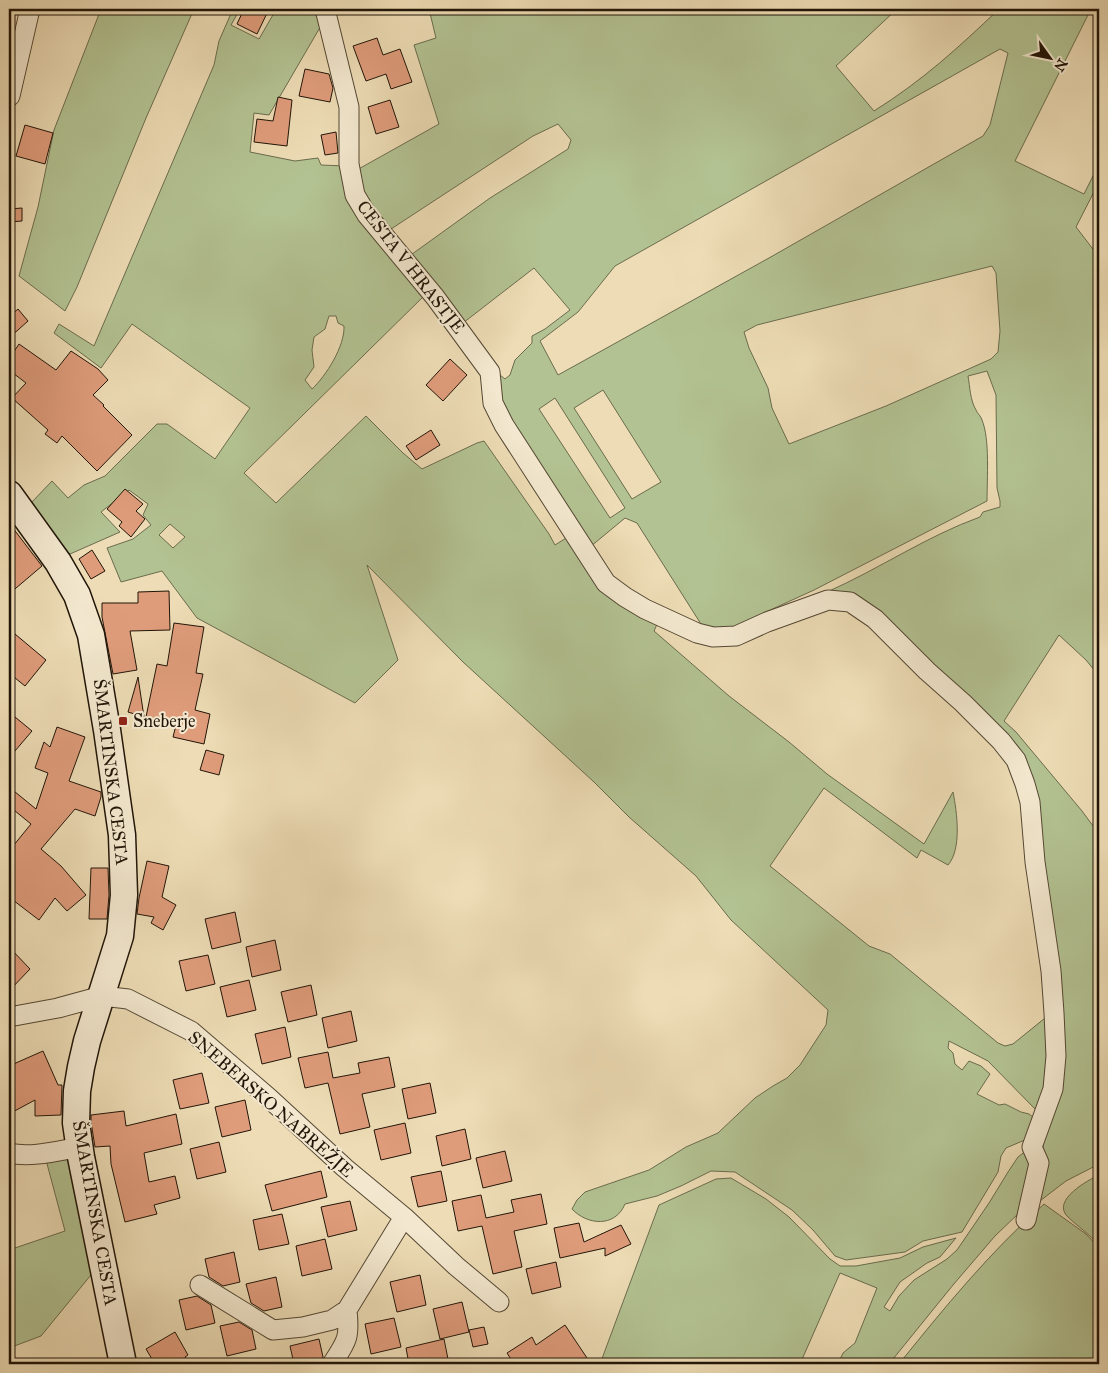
<svg xmlns="http://www.w3.org/2000/svg" width="1108" height="1373" viewBox="0 0 1108 1373" font-family="'IM FELL Great Primer',serif">
	<style>
		.green { fill: #b3c292; stroke: #6a6c4d; fill-rule: evenodd }
		.building { fill: #df9c7b; stroke: #211508 }
		.lines { fill: none; stroke-linecap: round; stroke-linejoin: round }
		.minor-casing { stroke: #544733; stroke-width: 21 }
		.secondary-casing { stroke: #211508; stroke-width: 29 }
		.minor { stroke: #f3e8cf; stroke-width: 19 }
		.secondary { stroke: #f3e8cf; stroke-width: 26 }
		.poi-dot { fill: #8f2418; stroke: #f3e8cf; stroke-width: 2 }
		.labels { text-anchor: middle; dominant-baseline: central; stroke-width: 4; stroke-linejoin: round; paint-order: stroke }
		.street-label { font-size: 18px; fill: #211508; stroke: #f3e8cf }
		.poi-label { font-size: 18px; fill: #211508; stroke: #f3e8cf; text-anchor: start }
	</style>
	<rect width="100%" height="100%" fill="#eddcb5"/>
	<filter id="stains"><feTurbulence type="fractalNoise" baseFrequency=".004" numOctaves="4"/><feColorMatrix values="0 0 0 0 .2 0 0 0 0 .09 0 0 0 0 .02 0 0 0 .5 -.17"/></filter>
	<radialGradient id="worn" r=".72"><stop offset=".6" stop-color="#630" stop-opacity="0"/><stop offset="1" stop-color="#630" stop-opacity=".3"/></radialGradient>
	<path class="green" d="M101,9H194L146,118L77,287L65,311L19,276L38,207L54,130Z
		M233,9H240L231,25L259,39L274,13L271,9H294L301,14L312,13L322,16V24L269,115L254,113L250,152L295,161L318,158L321,165L345,166L426,294L244,473L276,503L366,416L403,453L422,469L477,443L484,441L549,534L555,545L571,535L594,574L659,620L654,631L729,696L789,742L827,774L924,844L953,792C957,812 962,849 948,865L921,850L917,858L824,788L770,866L869,946L890,954L998,1043L1005,1046L1013,1044L1050,1014L1048,1093L1036,1110L988,1061L949,1041L948,1048L953,1053L955,1064L962,1070L969,1061L981,1066L990,1074L977,1094L999,1105L1005,1104L1021,1112L1029,1114L1038,1121L1032,1137L1006,1148L1001,1156L998,1172L962,1232L923,1241L905,1252L846,1260L835,1256L813,1230L792,1210L735,1172L711,1171L681,1186L657,1196L625,1204C615,1228 587,1225 572,1209L577,1200L585,1192L649,1170L686,1147L718,1133L755,1098L773,1086L787,1078L800,1065L826,1025L828,1010L731,920L696,876L629,817L594,782L463,662L367,565L398,660L355,703L197,618L162,571L121,582L107,548L133,539L151,525L143,515L148,504L129,490L101,512L120,532L70,554L66,552L31,503L52,481L68,498L84,485L105,476L157,424H167L215,459L250,408L132,324L101,368L54,333L59,324L94,346L214,65L219,41ZM329,316H336L338,323L344,326C345,346 326,376 312,389L305,380L314,367L312,350L314,337L325,329ZM170,524L185,537L173,548L159,535Z
		M429,9H897L836,66L874,111C922,81 958,48 999,9H1091L1015,161L1084,194L1099,164V182L1076,227L1099,257V676L1086,660L1059,635L1004,721L1016,732L1082,811L1099,834V1164L1066,1181L1036,1204L1042,1165L1044,1134L1057,1088L1029,783L943,682L827,592C879,569 927,536 980,517L983,512L1000,507V501L997,488L996,395L987,371L968,376C970,387 970,400 976,410C977,413 981,416 982,420C990,439 987,479 987,501L814,590L731,628L706,632L637,523L625,518L590,547L501,406L500,375L505,379L510,375L515,360L532,343V336L545,329L570,310L534,268L463,323L408,257L490,198L568,149L571,140L558,124L533,136L388,231L360,191L355,171L439,124L414,45L436,38ZM1000,49L1008,53L990,125L983,136L769,258L558,375L540,341L578,312L615,266ZM992,266L996,273L1000,331L998,352L991,359L886,406L789,444L772,408L768,388L749,348L744,332L757,325ZM603,390L661,482L632,499L574,408ZM555,398L625,508L610,518L539,409Z
		M1027,1150L1034,1154L1019,1213L995,1236L953,1285L889,1364H838L843,1353L855,1343L877,1288L840,1273L800,1364H600L659,1205L716,1179L731,1178L766,1199L789,1217L830,1259L840,1266H856L900,1258L923,1247L956,1238L940,1257L927,1263L900,1282L884,1307L890,1311L899,1296L914,1280L947,1259L957,1250L989,1203L1008,1172L1018,1157Z
		M69,1156L95,1270L41,1336L9,1348V1250L65,1231L46,1160Z
		M1099,1175V1246C1090,1234 1078,1227 1067,1216C1052,1200 1088,1180 1099,1175Z
		M1044,1204L1086,1234L1099,1248V1364H899C944,1308 990,1252 1044,1204Z"/>
	<path class="building" d="M244,9H269L257,34L237,24Z
		M377,38L383,55L400,49L412,82L391,89L386,74L366,81L353,46Z
		M305,69L329,74L333,88L330,102L299,96Z
		M278,97L292,100L287,146L254,142L257,119L273,121Z
		M390,100L399,127L376,134L368,107Z
		M25,125L53,133L45,164L16,156Z
		M336,132L338,153L325,155L321,135Z
		M22,208V221L9,222V209Z
		M18,309L28,321L9,338V317Z
		M19,344L56,370L71,351L98,369L108,380L93,395L104,405L103,406L132,435L97,471L62,436L57,443L45,434L48,430L12,398L26,383L9,370V359Z
		M450,359L467,375L443,401L426,385Z
		M431,430L440,445L416,460L406,446Z
		M125,489L143,504L136,511L145,519L131,537L119,526L122,522L107,509Z
		M9,523L42,566L9,594Z
		M92,550L105,571L91,579L79,559Z
		M169,591L170,630L130,631L137,670L113,674L102,617V603H138V592Z
		M174,623L204,627L196,673L203,674L195,710L210,714L204,744L173,737L176,725L146,717L157,664L167,666Z
		M9,629L46,660L25,686L9,673Z
		M138,677L144,717L128,712Z
		M9,712L32,731L9,758Z
		M57,727L85,737L69,781L101,792V797L95,816L75,809L41,849L61,866L86,895L67,911L55,898L39,920L9,897V851L31,824L9,806V787L36,809L48,773L35,768L44,742L50,747Z
		M206,750L224,755L219,775L200,770Z
		M147,861L169,866L162,897L176,905L163,930L151,923L154,917L137,914L139,898Z
		M91,868H108L109,895L107,919H89Z
		M235,912L241,942L212,949L205,919Z
		M275,940L281,970L252,977L246,947Z
		M9,947L30,969L9,991Z
		M208,955L215,984L186,991L179,961Z
		M249,980L256,1010L227,1017L220,987Z
		M311,985L317,1015L288,1022L281,992Z
		M351,1011L357,1041L328,1048L322,1018Z
		M285,1027L291,1057L262,1064L255,1034Z
		M43,1051L58,1085H62L61,1115L35,1116V1100L9,1114V1066Z
		M328,1052L333,1078L360,1073L358,1063L389,1057L395,1087L362,1094L370,1127L340,1134L328,1083L305,1088L298,1058Z
		M202,1073L209,1103L180,1109L173,1080Z
		M430,1083L436,1113L408,1119L402,1089Z
		M245,1100L251,1130L222,1137L215,1107Z
		M124,1111L126,1126L176,1114L182,1144L144,1153L149,1182L175,1176L180,1198L154,1205L157,1214L125,1222L111,1164L110,1146L95,1147L91,1122V1115Z
		M405,1123L411,1153L381,1160L374,1130Z
		M465,1129L471,1159L442,1166L436,1136Z
		M219,1142L226,1172L197,1179L190,1149Z
		M505,1151L512,1181L483,1188L476,1158Z
		M321,1171L327,1197L272,1211L265,1185Z
		M441,1171L447,1201L418,1207L411,1177Z
		M541,1194L547,1224L514,1231L522,1267L493,1274L482,1226L458,1231L452,1201L481,1195L486,1218L514,1212L511,1200Z
		M350,1201L357,1230L328,1237L321,1207Z
		M282,1214L289,1244L259,1250L253,1220Z
		M579,1223L584,1242L621,1225L631,1244L605,1256V1248L560,1258L554,1228Z
		M325,1239L332,1269L302,1276L296,1246Z
		M234,1252L240,1282L223,1286L209,1277L205,1259Z
		M556,1262L561,1287L532,1294L526,1269Z
		M420,1275L426,1305L397,1312L390,1282Z
		M276,1277L282,1307L264,1311L251,1303L246,1284Z
		M197,1296L211,1305L215,1323L186,1330L179,1300Z
		M462,1302L469,1332L440,1339L433,1309Z
		M394,1318L401,1347L371,1354L365,1324Z
		M239,1322L252,1330L256,1349L227,1356L220,1326Z
		M565,1325L591,1364H514L507,1353L532,1337L536,1345Z
		M484,1327L488,1344L473,1347L469,1330Z
		M175,1332L188,1355L185,1357L190,1364H155L146,1349Z
		M319,1339L323,1357L321,1364H294L290,1346Z
		M444,1339L449,1364H409L406,1348Z"/>
	<g class="lines">
		<g class="minor-casing">
			<path id="minor" d="M325,9L349,107V164L355,195L367,215L435,297L490,372L493,403L504,425L606,583L625,597L645,609L697,633L713,637L736,636L767,622L828,600L850,602L875,619L927,671L963,703L1001,741L1016,760L1025,784L1030,802L1035,862L1051,971L1054,1013L1056,1056L1053,1089L1032,1147L1039,1163L1026,1220
				M10,96L30,9
				M9,1017L58,1008L102,996L128,999L191,1031L269,1098L345,1168L404,1217L456,1266L499,1302
				M9,1153C31,1158 57,1151 80,1147
				M200,1285L273,1330L303,1327L332,1320L347,1310L404,1217
				M332,1364C347,1341 350,1338 347,1310"/>
		</g>
		<g class="secondary-casing">
			<path id="secondary" d="M9,494L58,562L77,595L91,635L107,730L122,835L124,895L120,936L87,1041L81,1067L77,1091L76,1123L81,1157L123,1364"/>
		</g>
		<use href="#minor" class="minor"/>
		<use href="#secondary" class="secondary"/>
	</g>
	<rect class="poi-dot" x="118" y="716" width="10" height="10" rx="2.5"/>
	<g class="labels">
		<g class="street-label">
			<text transform="translate(411 267) rotate(52)">CESTA V HRASTJE</text>
			<text transform="translate(111 772) rotate(83)">ŠMARTINSKA CESTA</text>
			<text transform="translate(271 1104) rotate(41)">SNEBERSKO NABREŽJE</text>
			<text transform="translate(95 1213) rotate(80)">ŠMARTINSKA CESTA</text>
		</g>
		<g class="poi-label">
			<text x="133" y="721">Sneberje</text>
		</g>
	</g>
	<rect width="1108" height="1373" fill="none" stroke="#eddcb5" stroke-width="30"/>
	<rect x="10" y="10" width="1088" height="1353" fill="none" stroke="#211508" stroke-width="2.5"/>
	<rect x="15" y="15" width="1078" height="1343" fill="none" stroke="#211508"/>
	<g transform="translate(1050 58) rotate(123)" stroke="#f3e8cf" stroke-width="4" paint-order="stroke">
	<path d="M0-4L9 19L0 12L-9 19Z" fill="#211508"/>
	<text y="-8" font-size="14" font-weight="bold" text-anchor="middle" fill="#211508">N</text>
	</g>
	<rect width="100%" height="100%" filter="url(#stains)"/>
	<rect width="100%" height="100%" fill="url(#worn)"/>
</svg>
